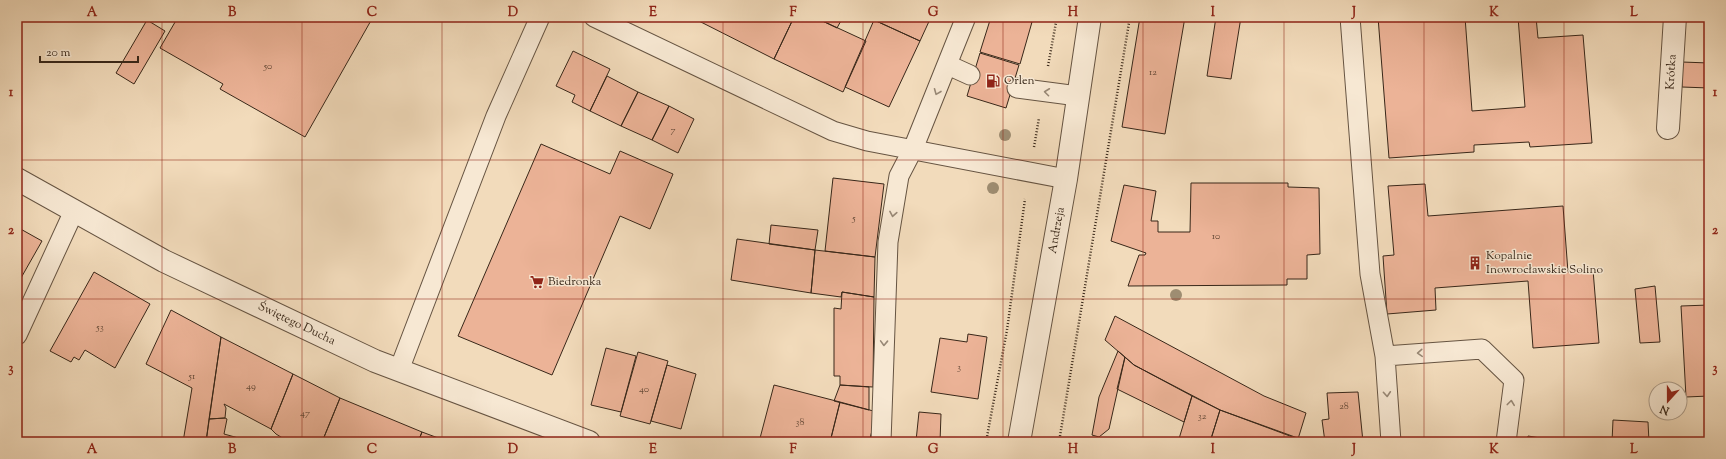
<svg xmlns="http://www.w3.org/2000/svg" width="1726" height="459" viewBox="0 0 1726 459" font-family="'Sorts Mill Goudy',serif">
	<style>
		.building { fill: #ecb397; stroke: #382719 }
		.lines { fill: none; stroke-linecap: round; stroke-linejoin: round }
		.service-casing { stroke: #665442; stroke-width: 21 }
		.minor-casing { stroke: #665442; stroke-width: 24 }
		.tertiary-casing { stroke: #665442; stroke-width: 24 }
		.path { stroke: #382719; stroke-width: 2.5; stroke-dasharray: 1 2; stroke-linecap: butt }
		.service { stroke: #f7e8d3; stroke-width: 19 }
		.minor { stroke: #f7e8d3; stroke-width: 22 }
		.tertiary { stroke: #f7e8d3; stroke-width: 22 }
		.tree { fill: #9e8d72 }
		.oneway { stroke: #988876 }
		.grid { fill: none; stroke: #8f2418; stroke-width: 1; stroke-opacity: 0.55 }
		.labels { text-anchor: middle; dominant-baseline: central; stroke-width: 3; stroke-linejoin: round; paint-order: stroke }
		.number-label { font-size: 10px; fill: #654a38 }
		.street-label { font-size: 12px; fill: #382719; stroke: #f7e8d3 }
		.poi-label { font-size: 12px; fill: #382719; stroke: #f7e8d3; text-anchor: start }
		.neatline { fill: none; stroke: #8f2418; stroke-width: 1.5 }
		.grid-label { font-size: 13px; text-anchor: middle; font-weight: bold; fill: #8f2418 }
	</style>
	<rect width="100%" height="100%" fill="#f2dbbb"/>
	<filter id="stains"><feTurbulence type="fractalNoise" baseFrequency=".005" numOctaves="4"/><feColorMatrix values="0 0 0 0 .2 0 0 0 0 .09 0 0 0 0 .02 0 0 0 .5 -.17"/></filter>
	<radialGradient id="worn" r=".72"><stop offset=".6" stop-color="#630" stop-opacity="0"/><stop offset="1" stop-color="#630" stop-opacity=".3"/></radialGradient>
	<path class="building" d="M178,17H373L305,137L220,89L223,84L160,48Z
		M691,17H794L774,59Z
		M794,17H814L866,41L843,92L774,59Z
		M814,17H843L837,28Z
		M876,17H931L920,41L874,20Z
		M991,17H1015L1032,22L1020,64L980,52Z
		M1140,17H1185L1165,134L1122,127Z
		M1216,17H1241L1231,79L1207,76Z
		M1378,17H1465L1472,111L1525,107L1518,17H1536L1538,38L1583,35L1592,143L1530,147L1529,142L1474,145V152L1389,158Z
		M147,20L165,31L134,84L116,73Z
		M874,20L920,41L889,107L845,87Z
		M573,51L610,69L590,111L572,102L575,95L556,86Z
		M980,53L1019,65L1006,108L967,96Z
		M1682,62L1709,63V88L1682,87Z
		M607,76L638,92L621,126L590,111Z
		M638,92L669,106L652,140L621,126Z
		M669,106L694,119L678,153L652,140Z
		M541,144L610,174L620,151L673,174L650,229L620,216L552,375L458,336Z
		M833,178L884,184L875,257L825,251Z
		M1191,183H1288V187L1319,188L1320,254L1307,255V279H1287V285L1128,286L1139,255H1145L1146,253L1111,241L1124,185L1156,191L1151,221H1158V232H1190Z
		M1425,184L1428,216L1563,206L1568,272L1593,270L1599,343L1533,348L1528,281L1435,288L1436,310L1387,314L1383,256L1394,255L1388,186Z
		M771,225L818,230L815,250L769,244Z
		M17,227L42,241L17,285Z
		M737,239L815,250L811,293L731,280Z
		M815,250L875,257L874,297L842,292L841,297L811,293Z
		M94,272L150,304L115,368L85,350L79,360L74,357L71,362L50,351Z
		M1655,286L1660,342L1640,343L1635,289Z
		M842,292L874,297L873,387L840,385V376H834V308L841,309Z
		M1709,305V396L1686,397L1681,306Z
		M171,310L221,337L206,442H183L192,388L146,364Z
		M1115,316L1264,396L1306,413L1298,439L1220,410L1134,365L1105,340Z
		M968,334L987,337L978,399L931,392L940,338L967,342Z
		M221,337L293,374L271,429L224,404L226,408L225,418L209,419Z
		M606,348L636,356L621,412L591,405Z
		M1118,351L1125,357L1109,429L1099,437L1092,435L1099,397Z
		M638,352L668,361L650,424L620,416Z
		M1125,357L1134,365L1192,396L1184,422L1117,389Z
		M667,365L696,374L681,429L651,421Z
		M293,374L340,398L322,442H289L276,434L271,429Z
		M774,385L840,402L830,442H759Z
		M840,385L869,387V410L834,401Z
		M1358,392L1363,442H1325L1322,420L1329,419L1327,393Z
		M1192,396L1220,410L1210,442H1178Z
		M340,398L422,432L418,442H322Z
		M840,402L877,412L869,442H830Z
		M1220,410L1306,441V442H1210Z
		M919,412L941,414L940,442L916,441Z
		M225,418L227,419L224,434L253,442H206L209,419Z
		M1613,420L1648,422L1649,442H1612Z
		M422,432L449,442H418Z
		M1528,436L1564,442H1527Z"/>
	<g class="lines">
		<g class="service-casing">
			<path id="service" d="M594,17L833,131L867,141L1066,179
				M1350,17L1370,274L1385,356L1391,442
				M948,65L970,75
				M1017,88L1078,96
				M17,335L74,211
				M1385,356L1482,349L1514,380L1506,442
				M399,370L496,116L540,17
				M881,442L888,242L899,176L913,149L966,17"/>
		</g>
		<g class="minor-casing">
			<g id="minor">
				<path id="s1" d="M1668,128L1675,17"/>
			</g>
		</g>
		<g class="tertiary-casing">
			<g id="tertiary">
				<path id="s2" d="M17,179L164,261L375,361L589,442"/>
				<path id="s3" d="M1019,442L1066,179L1090,17"/>
			</g>
		</g>
		<path class="path" d="M1048,66L1057,17
			M1034,147L1039,118
			M986,442L1007,330L1025,199
			M1059,442L1130,17"/>
		<use href="#service" class="service"/>
		<use href="#minor" class="minor"/>
		<use href="#tertiary" class="tertiary"/>
	</g>
	<g class="tree">
		<circle cx="1005" cy="135" r="6"/>
		<circle cx="993" cy="188" r="6"/>
		<circle cx="1176" cy="295" r="6"/>
	</g>
	<defs><path id="oneway-chevron" d="M-2-3.5L2.5 0L-2 3.5" fill="none" stroke-width="1.6" stroke-linecap="round" stroke-linejoin="round"/></defs>
	<g class="oneway">
		<use href="#oneway-chevron" transform="translate(937 92) rotate(112)"/>
		<use href="#oneway-chevron" transform="translate(1047 92) rotate(-173)"/>
		<use href="#oneway-chevron" transform="translate(893 214) rotate(100)"/>
		<use href="#oneway-chevron" transform="translate(884 343) rotate(92)"/>
		<use href="#oneway-chevron" transform="translate(1420 353) rotate(176)"/>
		<use href="#oneway-chevron" transform="translate(1387 394) rotate(86)"/>
		<use href="#oneway-chevron" transform="translate(1511 403) rotate(-83)"/>
	</g>
	<path class="grid" d="M162,17V442M302,17V442M442,17V442M583,17V442M723,17V442M863,17V442M1003,17V442M1143,17V442M1284,17V442M1424,17V442M1564,17V442M17,160H1709M17,299H1709"/>
	<defs>
		<g id="fuel-bare" transform="scale(1.08)"><path d="M-5.5-6h7V0h2V4h1.3V-2.5L3-4.5l.8-.8L6-3V5H2.5V1h-1V6h-7ZM-4.2-4.7v3.2H.2V-4.7Z" fill="#8f2418" stroke="#f7e8d3" stroke-width="2.5" paint-order="stroke"/></g>
		<g id="building-bare" transform="scale(1.08)"><path d="M-4-6H4V6H1V3H-1V6H-4ZM-2.5-4.3h1.7v1.8h-1.7ZM.8-4.3h1.7v1.8H.8ZM-2.5-1h1.7V.8h-1.7ZM.8-1h1.7V.8H.8Z" fill="#8f2418" stroke="#f7e8d3" stroke-width="2.5" paint-order="stroke"/></g>
		<g id="supermarket-bare" transform="scale(1.08)"><path d="M-6-5.5h2.5l.6 2H6L4.5 2H-2.5L-4.4-4H-6ZM-1.5 3.2a1.3 1.3 0 1 0 .1 0ZM3 3.2a1.3 1.3 0 1 0 .1 0Z" fill="#8f2418" stroke="#f7e8d3" stroke-width="2.5" paint-order="stroke"/></g>
	</defs>
	<g fill-rule="evenodd">
		<use href="#fuel-bare" x="993" y="81"/>
		<use href="#building-bare" x="1475" y="263"/>
		<use href="#supermarket-bare" x="537" y="282"/>
	</g>
	<g class="labels">
		<g class="number-label">
			<text x="268" y="66">50</text>
			<text x="1153" y="72">12</text>
			<text x="673" y="130">7</text>
			<text x="854" y="218">5</text>
			<text x="1216" y="236">10</text>
			<text x="100" y="327">53</text>
			<text x="959" y="367">3</text>
			<text x="192" y="376">51</text>
			<text x="251" y="386">49</text>
			<text x="644" y="389">40</text>
			<text x="1344" y="406">28</text>
			<text x="305" y="413">47</text>
			<text x="1202" y="416">32</text>
			<text x="800" y="422">38</text>
		</g>
		<g class="street-label">
			<text stroke="none"><textPath href="#s1" startOffset="56">Krótka</textPath></text>
			<text stroke="none"><textPath href="#s3" startOffset="215">Andrzeja</textPath></text>
			<text stroke="none"><textPath href="#s2" startOffset="315">Świętego Ducha</textPath></text>
		</g>
		<g class="poi-label">
			<text x="1004" y="81">Orlen</text>
			<text x="1486" y="256">Kopalnie<tspan x="1486" dy="14">Inowrocławskie Solino</tspan></text>
			<text x="548" y="282">Biedronka</text>
		</g>
	</g>
	<rect width="1726" height="459" fill="none" stroke="#f2dbbb" stroke-width="44"/>
	<g transform="translate(1668 401) rotate(201)"><circle r="19" fill="#f7e8d3" stroke="#ab9b89"/>
	<path d="M0-3L7 15L0 10L-7 15Z" fill="#8f2418"/>
	<text y="-6" font-size="11" font-weight="bold" text-anchor="middle" fill="#382719">N</text>
	</g>
	<path d="M40 56v6h98v-6" fill="none" stroke="#382719" stroke-width="2"/>
	<text x="46" y="56" font-size="12" fill="#382719" stroke="#f7e8d3" stroke-width="3" paint-order="stroke">20 m</text>
	<rect x="22" y="22" width="1682" height="415" class="neatline"/>
	<g class="grid-label">
		<text x="92" y="16">A</text>
		<text x="232" y="16">B</text>
		<text x="372" y="16">C</text>
		<text x="513" y="16">D</text>
		<text x="653" y="16">E</text>
		<text x="793" y="16">F</text>
		<text x="933" y="16">G</text>
		<text x="1073" y="16">H</text>
		<text x="1213" y="16">I</text>
		<text x="1354" y="16">J</text>
		<text x="1494" y="16">K</text>
		<text x="1634" y="16">L</text>
		<text x="11" y="96">1</text>
		<text x="1715" y="96">1</text>
		<text x="11" y="234">2</text>
		<text x="1715" y="234">2</text>
		<text x="11" y="372">3</text>
		<text x="1715" y="372">3</text>
		<text x="92" y="453">A</text>
		<text x="232" y="453">B</text>
		<text x="372" y="453">C</text>
		<text x="513" y="453">D</text>
		<text x="653" y="453">E</text>
		<text x="793" y="453">F</text>
		<text x="933" y="453">G</text>
		<text x="1073" y="453">H</text>
		<text x="1213" y="453">I</text>
		<text x="1354" y="453">J</text>
		<text x="1494" y="453">K</text>
		<text x="1634" y="453">L</text>
	</g>
	<rect width="100%" height="100%" filter="url(#stains)"/>
	<rect width="100%" height="100%" fill="url(#worn)"/>
</svg>
